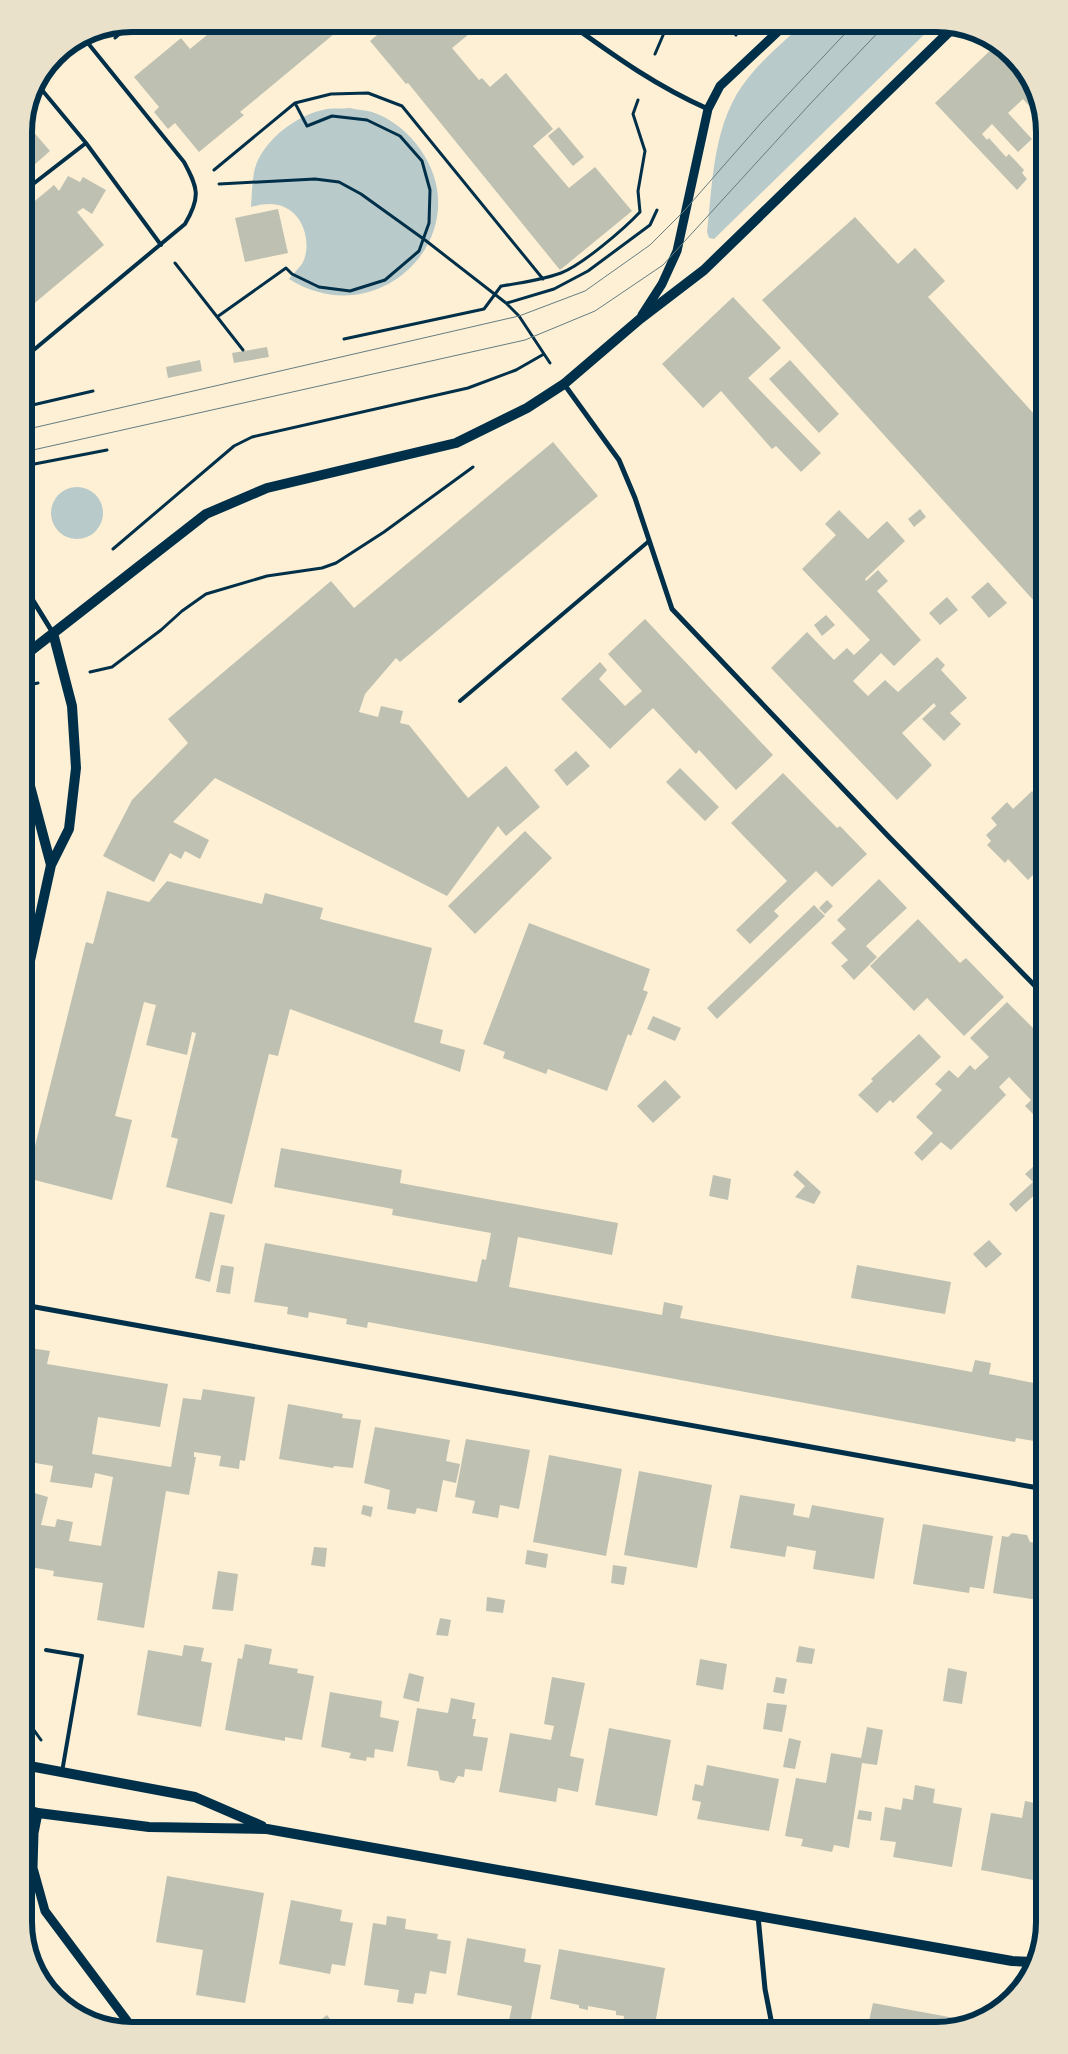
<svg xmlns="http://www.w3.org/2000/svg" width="1068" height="2054" viewBox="0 0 1068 2054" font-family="Rubik,sans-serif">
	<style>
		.green { fill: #b9caca }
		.building { fill: #bec0b2 }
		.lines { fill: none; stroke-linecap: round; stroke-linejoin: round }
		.path { stroke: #003049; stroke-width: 3 }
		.service { stroke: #003049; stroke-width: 4 }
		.minor { stroke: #003049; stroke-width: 5 }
		.tertiary { stroke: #003049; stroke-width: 9 }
		.secondary { stroke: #003049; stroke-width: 10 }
		.tram { stroke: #657d81; stroke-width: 1 }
		.rim { fill: none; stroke: #003049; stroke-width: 6 }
	</style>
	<rect width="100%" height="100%" fill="#fdf0d5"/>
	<path class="green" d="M803,24H935L714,239L709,238L707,232C713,179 713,121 748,78C764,58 784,41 803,24Z
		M350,108C357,110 365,110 372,112C391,118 409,133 420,149C480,233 380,336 289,279C293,274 298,269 302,264C312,246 305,217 286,208C275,202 263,204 251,207C252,194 252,180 255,168C264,139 298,114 327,109C334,108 342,109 350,108Z
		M51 513a26 26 0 1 1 52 0a26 26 0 1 1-52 0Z"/>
	<path class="building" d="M213,24H346L240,112L244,115L199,152L175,123L168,129L154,112L159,107L134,77L181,38L190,49L213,30L210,26Z
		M390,24H477L479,26L452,48L479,80L482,78L490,87L506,73L553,129L533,146L569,188L595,167L632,211L560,270L408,83L406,84L370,41Z
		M997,44L1001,46L1036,91L1042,120L1023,99L1008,113L1032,139L1018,152L992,124L982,134L987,140L989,138L1006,157L1009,154L1024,170L1022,173L1027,179L1017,190L935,103Z
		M25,122L50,151L24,174V126Z
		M559,127L584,157L573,166L548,136Z
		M68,176L80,182L83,177L106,190L92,214L83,208L77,212L104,245L24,312V210L54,185L59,191Z
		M278,209L288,253L245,262L235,218Z
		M855,217L898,264L915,248L945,281L928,297L1044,425V542L1040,546L1044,550V612L762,300Z
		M733,297L781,348L748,378L821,453L801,472L776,446L772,449L721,391L703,408L662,364Z
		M267,347L269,357L234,363L232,353Z
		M200,360L202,371L168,378L166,367Z
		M790,360L839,414L819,433L769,379Z
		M553,442L598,496L400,662L396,658L365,694L359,712L378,717L381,706L403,711L400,723L409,725L468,798L506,766L540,807L506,836L498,826L447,896L215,778L173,822L209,840L200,859L185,851L181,859L170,853L154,882L103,856L132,800L188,743L168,719L331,581L354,608Z
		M920,509L926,517L914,527L908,519Z
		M839,510L868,539L887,521L905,541L865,579L866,581L878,570L888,581L877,591L921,640L894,666L881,653L853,681L868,696L885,680L898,692L937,657L945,665L941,670L967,698L950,713L961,724L944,741L922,719L936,706L934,703L902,733L932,765L897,800L771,668L807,632L834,660L847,648L854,655L870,640L802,569L836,535L825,524Z
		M988,582L1007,603L989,618L971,597Z
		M947,597L958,610L940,625L929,613Z
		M826,615L835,625L822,636L814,625Z
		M645,619L773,755L736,790L699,750L696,754L653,708L610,749L561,699L600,662L607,670L599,679L625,706L642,691L608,654Z
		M576,751L590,766L567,786L554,770Z
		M680,768L719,807L705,821L666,782Z
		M783,773L837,828L840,826L867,854L832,887L816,871L774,911L779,916L750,944L736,930L787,881L731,823Z
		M1032,791L1044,804V864L1028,880L1008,859L1005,863L987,845L991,841L986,835L997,825L991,818L1007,802L1013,809Z
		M525,831L552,858L475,934L448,906Z
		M879,879L907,908L866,946L877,957L854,980L841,966L848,960L831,943L846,929L837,920Z
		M167,881L262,904L265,893L323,908L320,919L432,948L414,1022L443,1030L440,1043L465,1050L460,1072L290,1009L278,1056L269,1054L232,1204L166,1187L178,1139L171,1137L196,1033L192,1032L187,1055L146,1045L156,1005L144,1002L115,1116L132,1120L112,1200L27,1178L86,942L93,944L107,891L149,902Z
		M827,900L833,906L825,914L819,908Z
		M814,905L825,916L717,1019L707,1008Z
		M1044,913V939L1037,932L1038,926L1035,922Z
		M918,919L960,963L966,958L1004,997L964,1036L927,998L914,1011L870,966Z
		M529,923L650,969L643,990L648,992L631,1036L628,1034L607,1091L548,1069L546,1074L503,1058L505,1052L483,1044Z
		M1007,1002L1044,1039V1125L1025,1106L1031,1100L1009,1077L999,1087L1006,1095L951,1150L941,1142L922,1161L914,1153L933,1133L916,1117L942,1090L935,1084L949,1070L958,1078L970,1065L975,1070L989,1057L970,1038Z
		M653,1016L681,1028L675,1041L647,1029Z
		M919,1034L941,1057L893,1103L890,1100L877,1113L858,1095L873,1081L871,1079Z
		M665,1080L681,1097L653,1123L637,1106Z
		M281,1148L402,1170L400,1183L618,1223L612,1255L518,1237L509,1287L662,1315L664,1302L683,1306L680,1318L972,1372L975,1360L991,1363L989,1374L1044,1385L1034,1441L1016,1438L1015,1442L368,1322L367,1328L346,1324L347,1319L309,1312L308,1318L287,1314L288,1307L254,1302L265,1243L477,1282L482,1259L486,1260L491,1233L392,1215L393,1209L274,1187Z
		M1044,1157V1193L1041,1189L1016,1212L1009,1204L1033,1182L1025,1174Z
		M797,1170L821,1192L814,1204L795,1197L805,1186L793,1175Z
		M713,1175L731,1179L728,1200L709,1196Z
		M210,1212L225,1215L210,1282L195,1278Z
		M989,1240L1002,1254L986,1268L973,1254Z
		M221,1265L234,1267L230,1294L216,1292Z
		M857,1265L951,1282L945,1314L851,1298Z
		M24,1347L50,1351L47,1364L168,1384L160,1427L98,1417L92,1454L171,1467L183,1398L201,1400L203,1389L255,1397L245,1461L240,1460L239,1469L219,1466L221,1456L194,1452V1457H196L189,1495L166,1491L144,1628L97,1620L103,1583L53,1576L54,1571L24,1566V1490L48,1497L41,1525L55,1527L57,1519L73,1522L69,1541L101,1546L113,1477L95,1473L92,1488L50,1482L53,1466L24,1461Z
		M288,1404L343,1414L342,1418L361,1420L353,1468L334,1466L333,1468L279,1459Z
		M375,1427L450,1440L446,1461L460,1464L456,1483L443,1480L437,1512L417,1508L415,1514L387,1509L390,1490L364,1483Z
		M466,1439L530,1450L519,1509L500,1505L498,1518L472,1513L475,1501L455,1497Z
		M549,1455L622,1469L606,1556L533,1542Z
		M639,1471L712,1485L697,1568L624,1555Z
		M740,1495L795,1504L793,1515L809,1518L812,1505L884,1518L874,1579L813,1569L816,1551L787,1546L785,1557L730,1548Z
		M363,1505L373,1507L371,1517L361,1514Z
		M923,1524L993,1536L984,1589L970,1587L969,1593L913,1584Z
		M1012,1533L1027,1535L1030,1542L1044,1544V1601L993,1593L1002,1536L1008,1537Z
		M314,1547L327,1548L325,1567L311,1565Z
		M527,1550L548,1554L546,1568L525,1564Z
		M613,1565L627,1567L624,1585L611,1583Z
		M218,1571L238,1574L233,1611L212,1609Z
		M24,1573L30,1574L29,1579L33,1580L31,1593L27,1592L25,1606Z
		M487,1597L505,1600L503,1613L486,1611Z
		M440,1618L451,1620L448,1636L436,1635Z
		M1043,1636H1044V1653L1040,1652Z
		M245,1644L272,1649L269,1664L298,1669L297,1673L314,1676L302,1740L285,1737V1741L225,1730L238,1658L242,1659Z
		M184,1645L204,1648L201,1661L212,1663L201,1727L137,1715L148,1650L182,1656Z
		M799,1646L815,1649L812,1664L796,1662Z
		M700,1659L727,1664L723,1690L696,1685Z
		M948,1668L967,1672L962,1704L943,1701Z
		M409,1673L424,1677L419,1702L403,1698Z
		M552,1677L585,1683L570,1756L584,1759L578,1792L558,1788L556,1802L499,1792L510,1733L551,1740L554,1726L544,1724Z
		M776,1677L787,1679L784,1694L773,1692Z
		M330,1692L382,1701L380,1717L399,1721L393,1752L375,1749L374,1758L367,1757L366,1761L349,1758L351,1753L321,1747Z
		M451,1698L475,1703L472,1719H476L473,1736L488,1738L482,1771L465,1769L464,1777L458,1776L454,1783L440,1780L438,1771L407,1766L417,1708L448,1713Z
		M767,1703L787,1705L782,1732L763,1729Z
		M867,1727L883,1730L877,1765L862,1763L849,1848L834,1845L832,1852L801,1846L803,1839L785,1836L796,1778L826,1783L831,1753L861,1758Z
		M609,1728L671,1740L657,1816L595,1805Z
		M789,1738L801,1741L795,1769L783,1767Z
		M707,1765L779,1779L769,1831L697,1819L701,1802L692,1800L695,1784L703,1786Z
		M915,1785L935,1789L933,1803L962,1808L952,1867L893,1857L896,1842L880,1840L885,1807L901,1810L903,1798L913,1800Z
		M1025,1801L1044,1805V1882L981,1870L991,1813L1022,1818Z
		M859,1810L872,1812L871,1821L857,1819Z
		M167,1876L264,1893L245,2003L196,1995L203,1950L156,1942Z
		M291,1900L342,1910L340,1921L353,1923L345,1966L332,1964L330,1974L279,1964Z
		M387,1916L406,1919L405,1929L438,1934L437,1939L451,1941L446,1974L430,1971L426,1994L415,1993L413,2004L397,2002L399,1990L364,1985L373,1923L386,1925Z
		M467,1938L526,1949L524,1962L541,1965L530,2024L509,2020L512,2006L457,1995Z
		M559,1949L665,1968L654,2030H622L624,2016L616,2015V2011L588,2006V2010L579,2008V2005L550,1999Z
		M873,2003L976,2022L935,2030H867Z
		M327,2015L339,2030H307Z
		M693,2024L697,2030H684Z"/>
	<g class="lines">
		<path class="path" d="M727,24L736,35
			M115,38L131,24
			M655,54L664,33L674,24
			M214,170L295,103L331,94L368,93L402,106L543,279
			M219,184L315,179L339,182L361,194L425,240L506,303L519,316L550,363
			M175,263L243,350
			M507,303L554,289L588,271L650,225L657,210
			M217,317L286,268L292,274L319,287L350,291L385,280L419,251L429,223L430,190L422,161L400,136L367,120L332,116L307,126L295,103
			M344,339L484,309L501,286C521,283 542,280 561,273C582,265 624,229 640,212L638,191L645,151L633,114L638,100
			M24,407L93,391
			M24,466L107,450
			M113,549L234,446L252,437L468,388L516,370L544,354
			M90,672L112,667L161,630L182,611L206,594L267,576L322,568L336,563L384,532L473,467
			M24,686L38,683
			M24,1722L31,1726L41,1740"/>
		<path class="service" d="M37,84L86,143L161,245
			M24,191L86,143
			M24,358L185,224C201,197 198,188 184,162L83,37
			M460,701L649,541
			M46,1650L82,1656L62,1772
			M24,1869L33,1868"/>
		<path class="minor" d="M570,24C616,57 656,86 708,109
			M564,384L619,460L635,498L672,609L890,838L1044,995
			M24,586L53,633
			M24,1305L1044,1489
			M758,1916L765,1989L773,2030"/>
		<path class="tertiary" d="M642,315L662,284L677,251L708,109L720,86L786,24
			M38,1813L34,1833L33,1868L45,1911L134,2030"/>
		<path class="secondary" d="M24,656L206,514L267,488L456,443L527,408L564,384L640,319L704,270L953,28
			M24,754L30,786L51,865
			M24,988L51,865L69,829L76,768L72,706L53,633
			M24,1765L195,1797L262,1826
			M24,1809L38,1813L149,1827L267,1829L1012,1961L1032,1962"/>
		<path class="tram" d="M24,430L519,316L585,291L650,245L684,211L761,123L854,24
			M24,452L525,340L595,311L663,265L810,104L886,24"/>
	</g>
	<path d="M0 0H1068V2054H0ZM132 32H936A100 100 0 0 1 1036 132V1922A100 100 0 0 1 936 2022H132A100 100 0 0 1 32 1922V132A100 100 0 0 1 132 32Z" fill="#e9e1ca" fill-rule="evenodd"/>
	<path class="rim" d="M132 32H936A100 100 0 0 1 1036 132V1922A100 100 0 0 1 936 2022H132A100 100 0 0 1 32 1922V132A100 100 0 0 1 132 32Z"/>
</svg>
